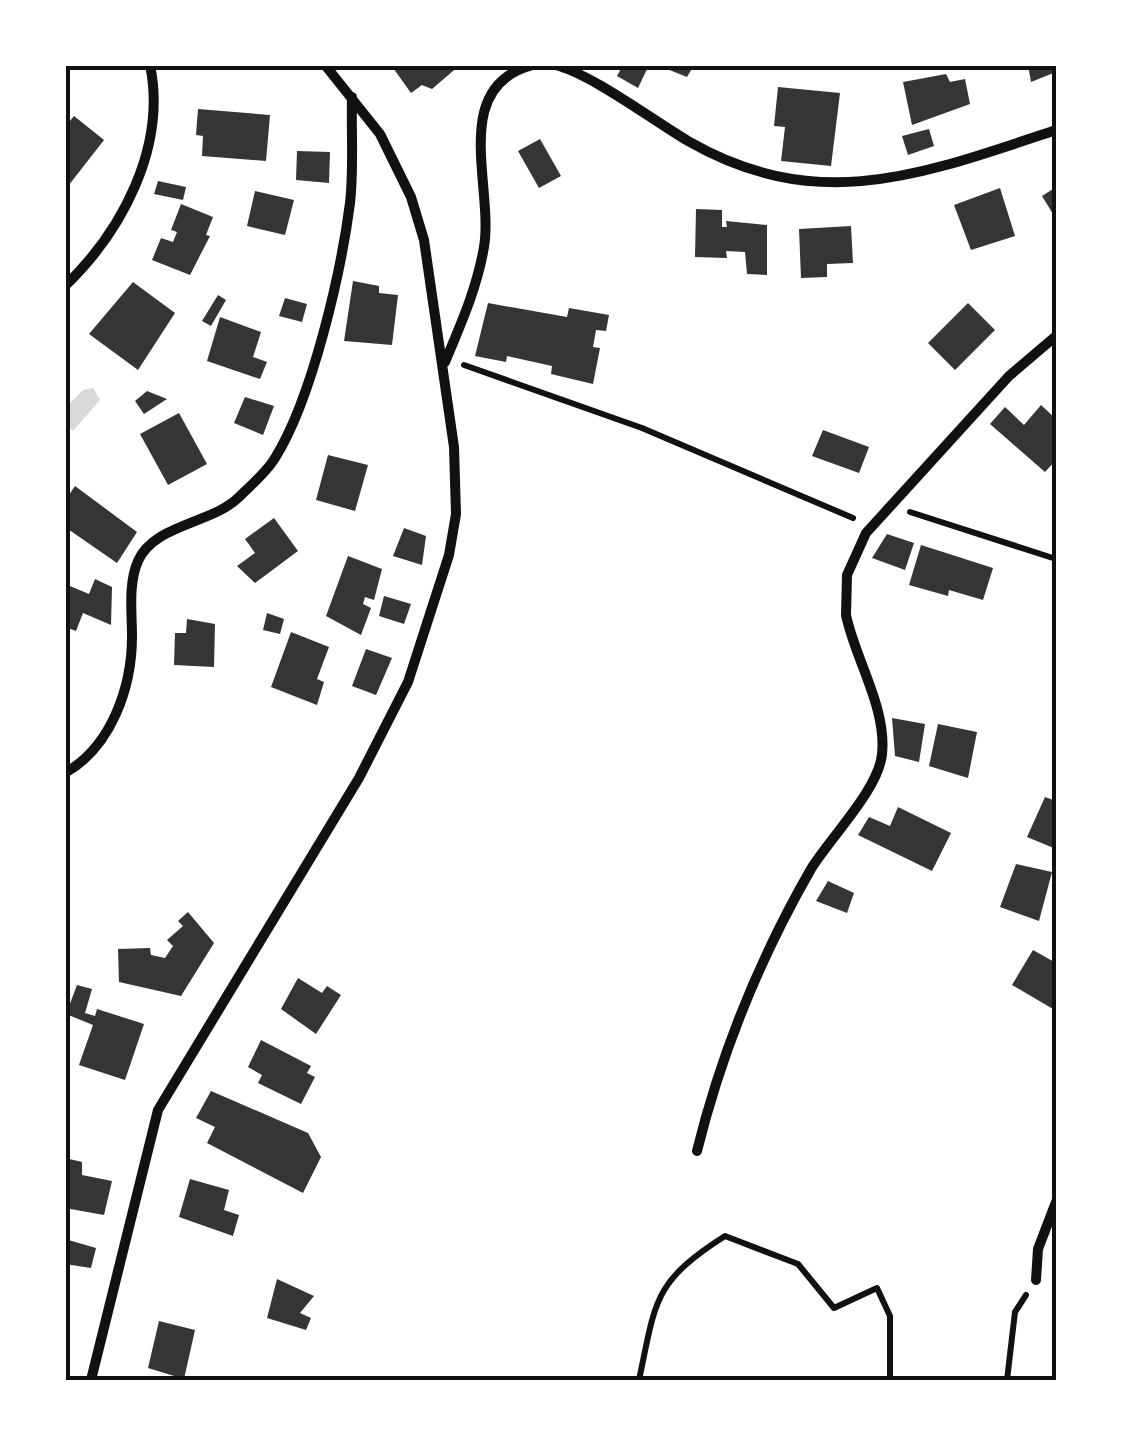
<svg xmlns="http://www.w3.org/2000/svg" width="1121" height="1445" viewBox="0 0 1121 1445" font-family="'Archivo Narrow',sans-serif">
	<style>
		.water { fill: #d9d9d9 }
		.building { fill: #353535 }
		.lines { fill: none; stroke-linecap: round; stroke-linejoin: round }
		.path { stroke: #111; stroke-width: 6 }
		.minor { stroke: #111; stroke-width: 10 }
		.neatline { fill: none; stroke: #111; stroke-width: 4 }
	</style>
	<rect width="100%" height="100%" fill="#fff"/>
	<path class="water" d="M93,388L100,400L73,431L65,423V408L83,390Z"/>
	<path class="building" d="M391,65H460L432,89L422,85L411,93Z
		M623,65H649L638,88L617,76Z
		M657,65H694L687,77Z
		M1028,65H1056V72L1031,82Z
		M946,74L950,82L965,79L970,104L912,125L903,82Z
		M778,87L840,93L831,166L781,161L785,127L774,126Z
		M198,109L270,115L266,161L202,156L203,136L196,135Z
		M74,116L104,140L65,190V127Z
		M929,129L934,146L908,155L902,136Z
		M540,139L561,176L539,188L518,151Z
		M297,151L330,152L329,183L296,180Z
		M158,181L186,187L183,200L154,194Z
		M1056,187V219L1042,196Z
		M1000,188L1015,236L971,250L954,205Z
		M255,191L294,200L285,235L247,226Z
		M181,204L213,217L206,235L210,236L190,275L152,260L161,238L173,242L177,232L171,230Z
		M696,209L722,210V227H727L726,221L767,225V275L747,274L745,252L726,251L727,258L695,257Z
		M851,226L853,263L827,264V277L801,278L799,229Z
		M353,281L379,286V293L398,295L392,345L344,341Z
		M133,282L175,313L138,370L89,334Z
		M218,295L226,300L211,326L202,321Z
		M285,298L307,304L302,322L279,316Z
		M488,303L567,317L569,308L609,315L606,331L596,330L593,347L600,348L593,384L551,374L552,366L507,356L506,362L475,356Z
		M968,303L995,330L955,370L928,343Z
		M220,317L261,332L253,357L267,362L260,379L207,361Z
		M147,391L167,399L144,414L135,401Z
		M245,397L274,406L263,435L234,423Z
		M1041,405L1056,419V460L1045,472L990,424L1005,407L1024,425Z
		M179,413L207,464L168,485L140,434Z
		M823,430L869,447L859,473L812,456Z
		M328,455L368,465L355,511L316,500Z
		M75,486L137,532L117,563L65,527V501Z
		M274,518L298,551L255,583L237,566L255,553L245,539Z
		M404,528L426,536L422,565L393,556Z
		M887,534L914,543L905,570L872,558Z
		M921,545L993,568L983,600L949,590L948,596L909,585Z
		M348,556L382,569L374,600L365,597L363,604L371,608L361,635L326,616Z
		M95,579L112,587L111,625L83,613L76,631L65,627V584L89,594Z
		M384,596L411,604L404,624L379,616Z
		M267,613L284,619L280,634L263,630Z
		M187,619L215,624L214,667L174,665L175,633H186Z
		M291,632L329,647L317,679L324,682L317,705L271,687Z
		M366,649L392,658L376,695L352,686Z
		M892,718L925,724L919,762L895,756Z
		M938,724L977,732L968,778L929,766Z
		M1045,797L1056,801V849L1027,837Z
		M898,807L951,833L932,871L858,835L869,817L890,826Z
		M1016,864L1052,872L1039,921L1000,907Z
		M828,881L854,893L847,913L816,901Z
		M188,912L214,943L181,996L119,982L118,949L150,948L151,955L165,958L173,946L167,940L183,926L178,921Z
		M1033,950L1056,963L1053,1009L1012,985Z
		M298,978L322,993L327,986L341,995L316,1034L281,1009Z
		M77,985L92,989L85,1013L95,1016L97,1009L144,1024L125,1080L79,1065L93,1025L66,1014Z
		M261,1040L311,1066L307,1073L315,1077L301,1104L258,1083L262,1075L248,1067Z
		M211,1091L308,1133L321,1157L303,1193L207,1143L215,1127L196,1118Z
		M65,1158L82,1162V1175L112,1181L104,1215L65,1208Z
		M190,1179L229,1190L224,1210L239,1215L233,1236L179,1217Z
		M65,1239L96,1248L91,1268L65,1264Z
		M277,1279L314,1296L300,1313L311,1318L306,1330L267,1318Z
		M159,1321L195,1330L184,1379L148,1368Z"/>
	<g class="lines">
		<path class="path" d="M464,365L642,428L853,518
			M910,512L1056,559
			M639,1380C656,1300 653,1282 725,1236L798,1264L834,1308L877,1288L890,1316V1380
			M1007,1380L1015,1312L1026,1295"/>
		<path class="minor" d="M555,65C590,73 654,121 688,141C819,216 923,174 1056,130
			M65,286C122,231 167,147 150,65
			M445,362C461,324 477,288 484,247C494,187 449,86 533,65
			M65,773C111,747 132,688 132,636C132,612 128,584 138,561C154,524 212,524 239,497C251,485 266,473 275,458C312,399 341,273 350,203C354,169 351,131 352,97
			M697,1151C721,1054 761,956 811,869C830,838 879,789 882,754C887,708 855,659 846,615L847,575L866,533L1009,376L1056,336
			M1036,1280L1038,1249L1056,1202
			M91,1380L158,1110L359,778L408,682L449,555L456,514L454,447L424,240L411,197L380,134L325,65"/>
	</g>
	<rect width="1121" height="1445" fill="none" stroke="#ffffff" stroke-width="135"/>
	<rect x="68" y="68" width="986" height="1310" class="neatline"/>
</svg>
